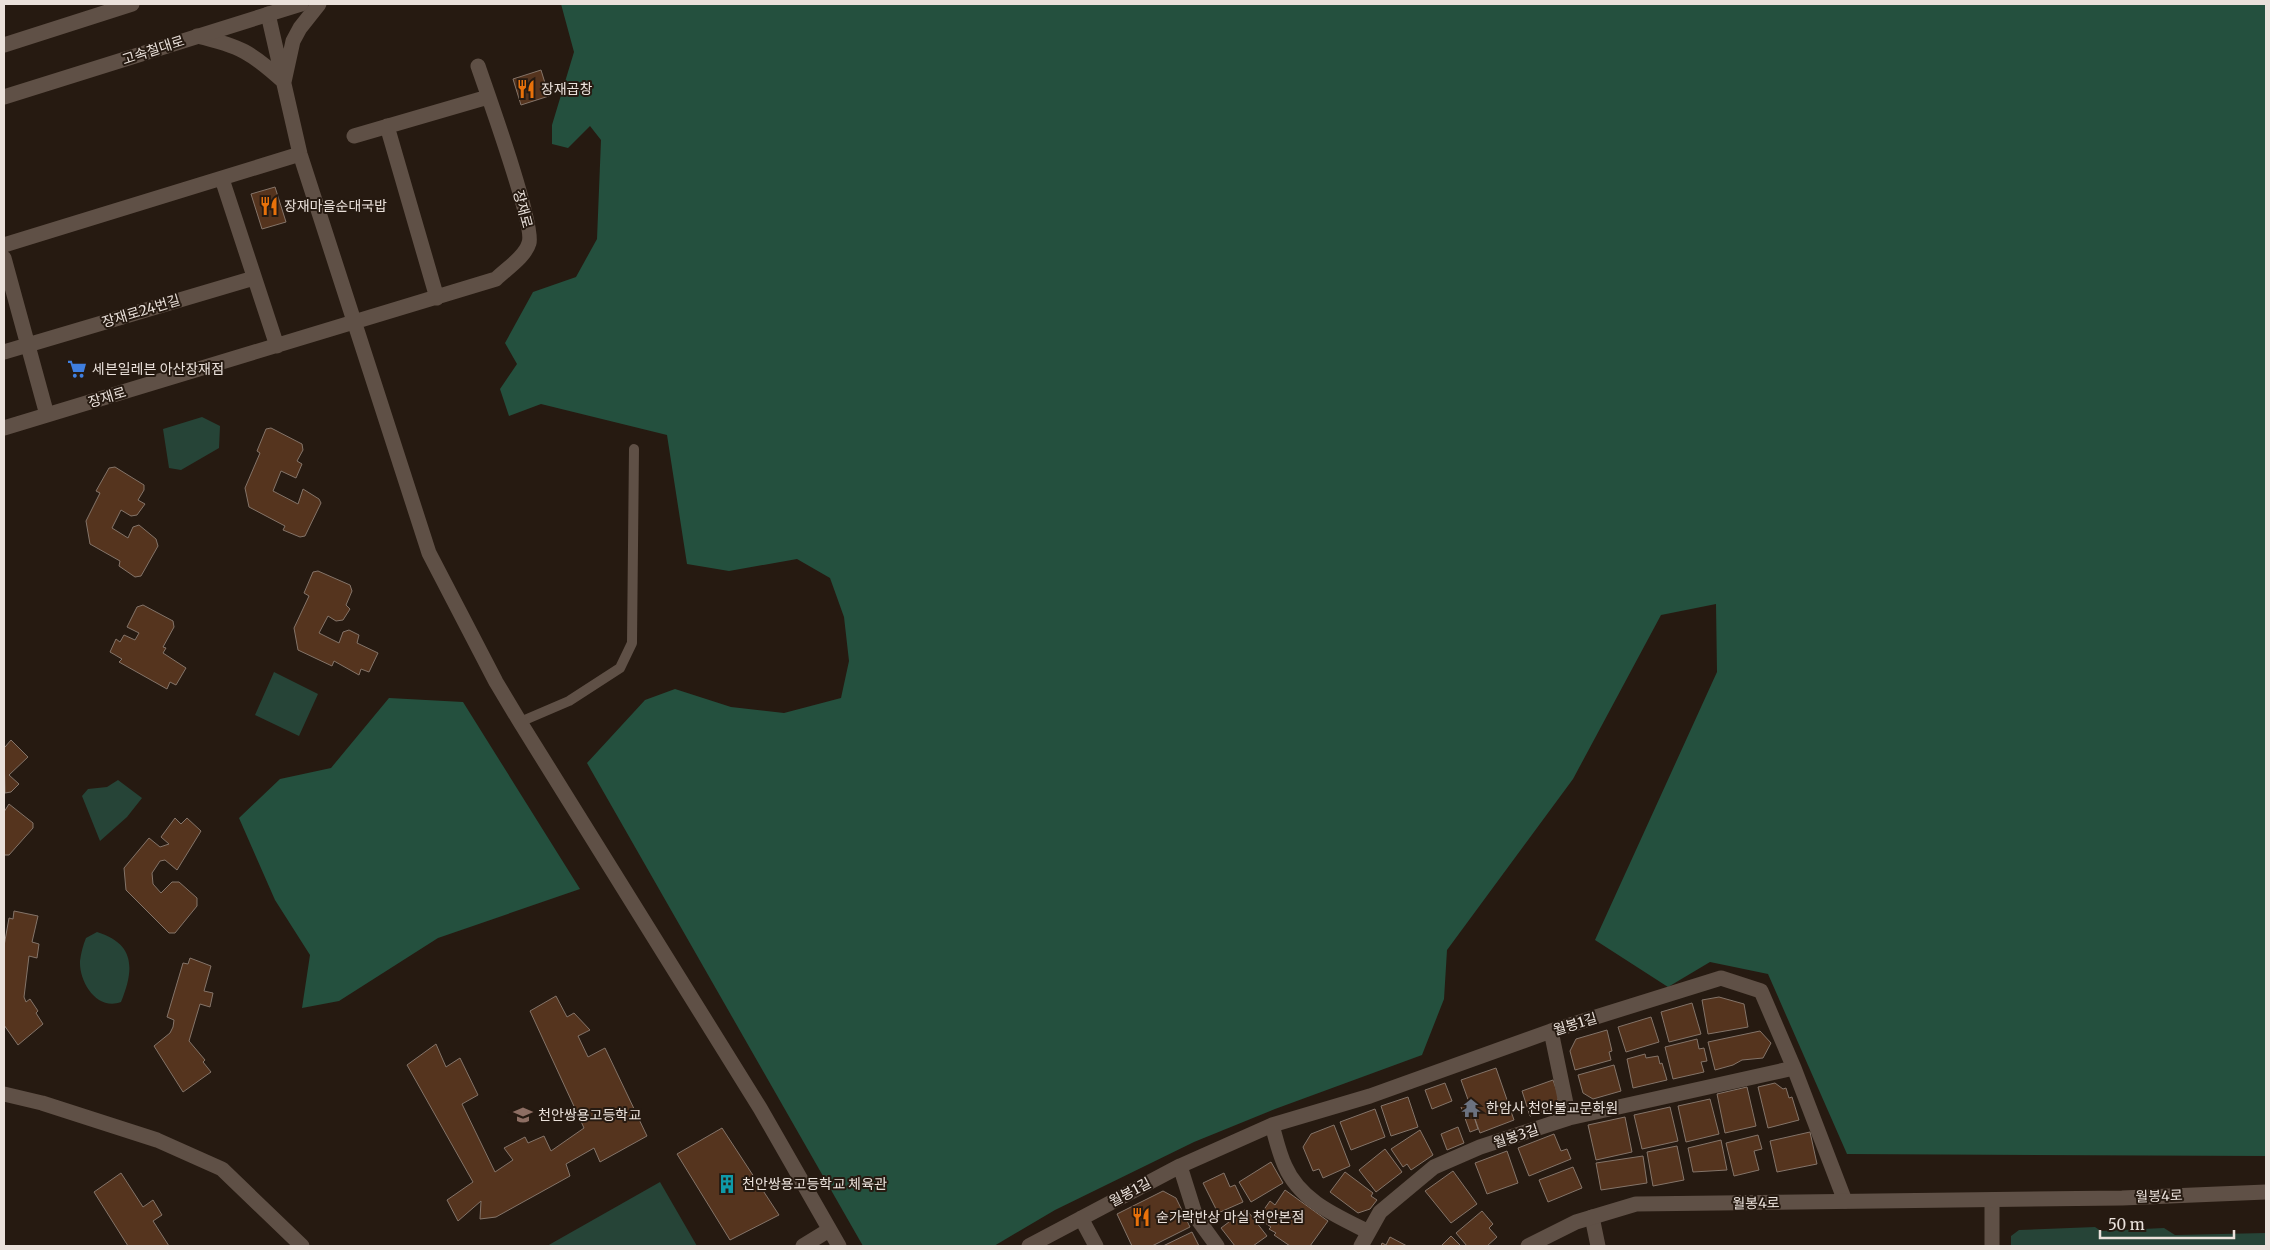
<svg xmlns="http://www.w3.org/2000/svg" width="2270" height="1250" viewBox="0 0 2270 1250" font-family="Merriweather,'Noto Sans KR',serif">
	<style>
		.green { fill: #264437 }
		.forest { fill: #24503e }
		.building { fill: #55341e; stroke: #847469 }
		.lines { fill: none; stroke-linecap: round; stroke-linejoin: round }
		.lane { stroke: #5f5046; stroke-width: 10 }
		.street { stroke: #5f5046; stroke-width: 15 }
		.secondary { stroke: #5f5046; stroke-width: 15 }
		.labels { text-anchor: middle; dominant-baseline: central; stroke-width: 4; stroke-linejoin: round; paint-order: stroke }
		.street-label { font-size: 14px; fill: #eae1db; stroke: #261a11 }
		.poi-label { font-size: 14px; fill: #eae1db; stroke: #261a11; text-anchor: start }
	</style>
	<rect width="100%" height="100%" fill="#261a11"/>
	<path class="green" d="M202,417L220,426L219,448L181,470L169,468L163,429Z
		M274,672L318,694L299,736L255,715Z
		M118,780L142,798L127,817L100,841L82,796L88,789L107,787Z
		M97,932C136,944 134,970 121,1002C97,1011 79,982 80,961C81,953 83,945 86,938Z
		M660,1182L697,1246H547Z
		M2095,1227L2101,1231L2164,1228L2175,1235L2266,1233V1246H2011V1236L2019,1230Z"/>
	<path class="forest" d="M561,4H2266V1156L1847,1154L1768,974L1710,962L1668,987L1595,940L1717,672L1716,604L1661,615L1573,779L1447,950L1444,999L1422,1055L1275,1109L1194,1142L1055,1210L994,1246H863L587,763L645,700L675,689L731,707L784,713L841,698L849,661L844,617L830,578L797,559L729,571L687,564L667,435L541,404L509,416L500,389L517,364L505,343L533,292L576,277L597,239L601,140L590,126L568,148L552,144V125L574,52Z
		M389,698L463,702L580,889L438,938L339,1001L302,1008L310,955L275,900L239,818L280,779L331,768Z"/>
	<path class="building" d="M541,70L549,96L521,105L513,79Z
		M275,187L286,222L262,229L251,194Z
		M271,428L302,444L303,450L297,461L302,464L296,478L281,471L273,491L298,504L303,489L319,499L321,503L305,536L300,537L283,530L285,526L249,507L245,488L260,453L257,451L266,429Z
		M115,467L144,485V490L138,500L145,504L137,515L131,516L121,510L112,528L128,538L133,527L139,525L156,539L158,546L141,576L135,577L119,566L120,561L90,544L86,521L100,493L96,491L109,468Z
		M318,571L350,585L352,591L346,605L350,609L343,620L336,621L328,616L319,633L339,643L343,632L349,630L359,635L357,643L378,653L369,672L361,669L359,675L334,661L332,666L298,650L294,628L309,596L304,593L313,572Z
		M143,605L173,621L174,627L163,647L166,648L163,653L186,668L176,685L170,682L167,689L119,662L122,659L110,652L116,639L120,642L124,635L135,640L139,633L127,627L137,607Z
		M11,740L28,757L9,775L19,784L11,792L5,793L4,745L5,747Z
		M9,804L33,823V828L9,855H4V812Z
		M175,818L181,824L187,818L201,831L177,870L165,860L160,861L152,873L153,884L161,893L172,882H179L197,898V906L175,933H169L126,890L124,868L149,838L160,847L169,844L161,837Z
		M14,911L38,916L32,942L39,944L37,958L29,956L24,997L26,1002L30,999L38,1011L36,1013L43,1024L18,1045L4,1025V946L9,918L13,919Z
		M190,958L211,966L204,991L213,993L210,1007L200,1004L189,1041L205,1060L203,1062L211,1072L183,1092L154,1046L170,1033L173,1027L174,1020L167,1017L183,963L188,964Z
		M556,996L567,1017L574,1013L590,1030L578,1036L588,1057L605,1048L647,1136L600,1162L594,1148L566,1164L570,1176L496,1217L480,1219L481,1201L458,1221L447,1200L473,1182L407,1065L436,1044L446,1067L460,1058L478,1095L462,1104L495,1172L513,1160L504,1148L525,1137L528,1143L544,1136L551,1151L584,1128L530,1011Z
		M1719,997L1744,1004L1748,1027L1708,1034L1702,1000Z
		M1692,1003L1701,1034L1669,1042L1661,1012Z
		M1651,1017L1659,1042L1626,1052L1618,1027Z
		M1607,1030L1612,1051L1609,1052L1611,1060L1575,1070L1570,1051L1576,1039Z
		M1760,1031L1771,1043L1763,1058L1742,1060L1733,1065L1715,1070L1708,1042Z
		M1697,1039L1699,1049L1704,1048L1707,1061L1701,1062L1704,1072L1673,1079L1665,1047Z
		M1645,1054L1646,1058L1658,1056L1660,1064L1662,1063L1667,1080L1633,1088L1627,1059Z
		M1614,1065L1621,1091L1593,1099L1583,1093L1578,1075Z
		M1496,1068L1514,1120L1480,1133L1461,1080Z
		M1553,1080L1559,1097L1554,1108L1530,1116L1522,1091Z
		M1445,1083L1452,1101L1432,1109L1425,1090Z
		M1775,1083L1783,1089L1786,1088L1789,1098L1792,1097L1799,1120L1768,1128L1758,1087Z
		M1747,1087L1756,1126L1725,1133L1717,1094Z
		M1408,1097L1418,1127L1391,1136L1381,1106Z
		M1710,1099L1719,1134L1686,1142L1678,1106Z
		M1470,1104L1478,1129L1470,1132L1461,1107Z
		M1670,1107L1678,1141L1642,1149L1634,1115Z
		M1375,1109L1385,1137L1351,1150L1340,1122Z
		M1625,1117L1632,1152L1596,1160L1588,1125Z
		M1334,1125L1350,1166L1323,1178L1319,1169L1313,1171L1303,1147L1311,1134Z
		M1458,1127L1464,1143L1447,1150L1441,1134Z
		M722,1128L779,1215L730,1240L677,1154Z
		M1420,1130L1433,1155L1411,1170L1407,1164L1403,1167L1391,1149Z
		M1810,1132L1817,1164L1777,1172L1770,1141Z
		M1554,1134L1561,1151L1567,1149L1571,1159L1529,1176L1518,1148Z
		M1758,1135L1762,1149L1754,1151L1759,1170L1734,1176L1726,1143Z
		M1721,1140L1727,1170L1693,1172L1688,1148Z
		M1677,1146L1684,1180L1653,1186L1647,1152Z
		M1385,1149L1402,1172L1376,1192L1359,1170Z
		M1507,1151L1518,1183L1487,1194L1475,1163Z
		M1643,1156L1647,1183L1601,1190L1596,1163Z
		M1271,1162L1283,1183L1251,1202L1239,1182Z
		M1573,1167L1582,1188L1548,1202L1539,1180Z
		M1453,1171L1477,1204L1451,1223L1425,1191Z
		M1345,1172L1373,1193L1371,1196L1377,1200L1370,1209L1358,1213L1330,1192Z
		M121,1173L143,1207L153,1200L162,1215L153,1221L169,1246H128L94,1192Z
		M1224,1173L1230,1187L1235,1185L1243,1202L1218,1213L1203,1183Z
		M1285,1190L1328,1221L1310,1246H1290L1274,1235L1276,1233L1269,1229L1271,1227L1258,1218L1270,1201L1275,1205Z
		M1163,1191L1176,1198L1190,1227L1152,1246H1132L1117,1214Z
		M1246,1209L1267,1236L1253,1246H1235L1221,1228Z
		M1482,1211L1493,1224L1489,1228L1497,1237L1487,1246H1467L1456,1233Z
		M1192,1232L1199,1246H1163Z
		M1451,1236L1461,1246H1441Z
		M1390,1237L1407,1246H1381L1382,1243L1386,1245Z"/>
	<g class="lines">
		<path class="lane" d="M520,722L569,701L620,668L632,643L634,449"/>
		<path class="street" d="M268,14L300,154L429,553L496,682L520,722L760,1108L839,1246
			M197,36C240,46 251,52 284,82L293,41L300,28L319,4
			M387,126L437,298
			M354,136L488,97
			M222,179L277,346
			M4,245L300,154
			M4,258L47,415
			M4,352L254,278
			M4,428L496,279C506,269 525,257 529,243C535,226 487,92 478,66
			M1551,1031L1569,1118
			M4,1094L42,1103L157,1140L222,1169L302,1246
			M1272,1125C1276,1139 1279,1153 1285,1166C1300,1201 1337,1216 1369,1232
			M1180,1166L1196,1217L1217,1246
			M1592,1217L1598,1246
			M1081,1218L1096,1246
			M803,1246L829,1230
			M1029,1246L1180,1166L1272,1125L1370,1096L1551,1031L1721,978L1761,991L1794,1068L1845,1201
			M1361,1246L1380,1212L1434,1167L1480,1147L1569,1118L1794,1068
			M1992,1246V1200"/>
		<path class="secondary" d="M4,45L132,4
			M4,97L301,4
			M1528,1246L1576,1222L1636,1204L2122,1198L2266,1192"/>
	</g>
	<defs>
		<g id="restaurant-bare" transform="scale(1.5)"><path d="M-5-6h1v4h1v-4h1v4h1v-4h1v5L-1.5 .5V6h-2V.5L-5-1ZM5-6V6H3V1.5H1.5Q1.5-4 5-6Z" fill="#e8710a" stroke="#261a11" stroke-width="2.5" paint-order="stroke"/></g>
		<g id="supermarket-bare" transform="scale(1.5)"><path d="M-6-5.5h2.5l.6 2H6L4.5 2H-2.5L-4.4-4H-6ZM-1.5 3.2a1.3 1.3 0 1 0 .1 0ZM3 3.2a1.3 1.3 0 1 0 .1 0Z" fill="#3f7fe0" stroke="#261a11" stroke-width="2.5" paint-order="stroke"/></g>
		<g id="temple-bare" transform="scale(1.5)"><path d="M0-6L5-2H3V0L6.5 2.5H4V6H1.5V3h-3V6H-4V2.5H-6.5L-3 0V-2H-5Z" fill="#6b7280" stroke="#261a11" stroke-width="2.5" paint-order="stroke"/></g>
		<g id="school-bare" transform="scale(1.5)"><path d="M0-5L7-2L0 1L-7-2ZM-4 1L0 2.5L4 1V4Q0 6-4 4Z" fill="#8d6e63" stroke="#261a11" stroke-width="2.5" paint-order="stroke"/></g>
		<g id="building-bare" transform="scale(1.5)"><path d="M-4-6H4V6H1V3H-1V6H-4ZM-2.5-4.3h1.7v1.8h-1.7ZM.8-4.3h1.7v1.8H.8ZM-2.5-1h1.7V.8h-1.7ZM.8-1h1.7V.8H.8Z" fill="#0f9aa8" stroke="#261a11" stroke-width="2.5" paint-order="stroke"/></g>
	</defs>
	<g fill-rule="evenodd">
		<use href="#restaurant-bare" x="526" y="89"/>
		<use href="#restaurant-bare" x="269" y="206"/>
		<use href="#supermarket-bare" x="77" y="369"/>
		<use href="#temple-bare" x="1471" y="1108"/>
		<use href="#school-bare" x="523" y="1115"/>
		<use href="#building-bare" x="727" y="1184"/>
		<use href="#restaurant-bare" x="1141" y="1217"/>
	</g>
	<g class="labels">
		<g class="street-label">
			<text transform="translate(153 50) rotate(-18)">고속철대로</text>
			<text transform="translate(523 209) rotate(75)">장재로</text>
			<text transform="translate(141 311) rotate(-17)">장재로24번길</text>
			<text transform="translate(107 397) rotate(-17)">장재로</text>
			<text transform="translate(1575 1024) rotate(-17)">월봉1길</text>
			<text transform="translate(1516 1136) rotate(-18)">월봉3길</text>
			<text transform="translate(1130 1192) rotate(-28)">월봉1길</text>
			<text transform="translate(2159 1196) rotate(-2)">월봉4로</text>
			<text transform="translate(1756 1203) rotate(-1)">월봉4로</text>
		</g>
		<g class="poi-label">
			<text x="541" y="89">장재곱창</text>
			<text x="284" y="206">장재마을순대국밥</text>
			<text x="92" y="369">세븐일레븐 아산장재점</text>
			<text x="1486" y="1108">한암사 천안불교문화원</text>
			<text x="538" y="1115">천안쌍용고등학교</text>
			<text x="742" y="1184">천안쌍용고등학교 체육관</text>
			<text x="1156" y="1217">숟가락반상 마실 천안본점</text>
		</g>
	</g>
	<rect width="2270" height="1250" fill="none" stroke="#eae1db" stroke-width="10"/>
	<path d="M2100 1230v8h134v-8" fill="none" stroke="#eae1db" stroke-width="2.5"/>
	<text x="2108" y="1230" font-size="15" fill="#eae1db" stroke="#261a11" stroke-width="4" paint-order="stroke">50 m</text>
</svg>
